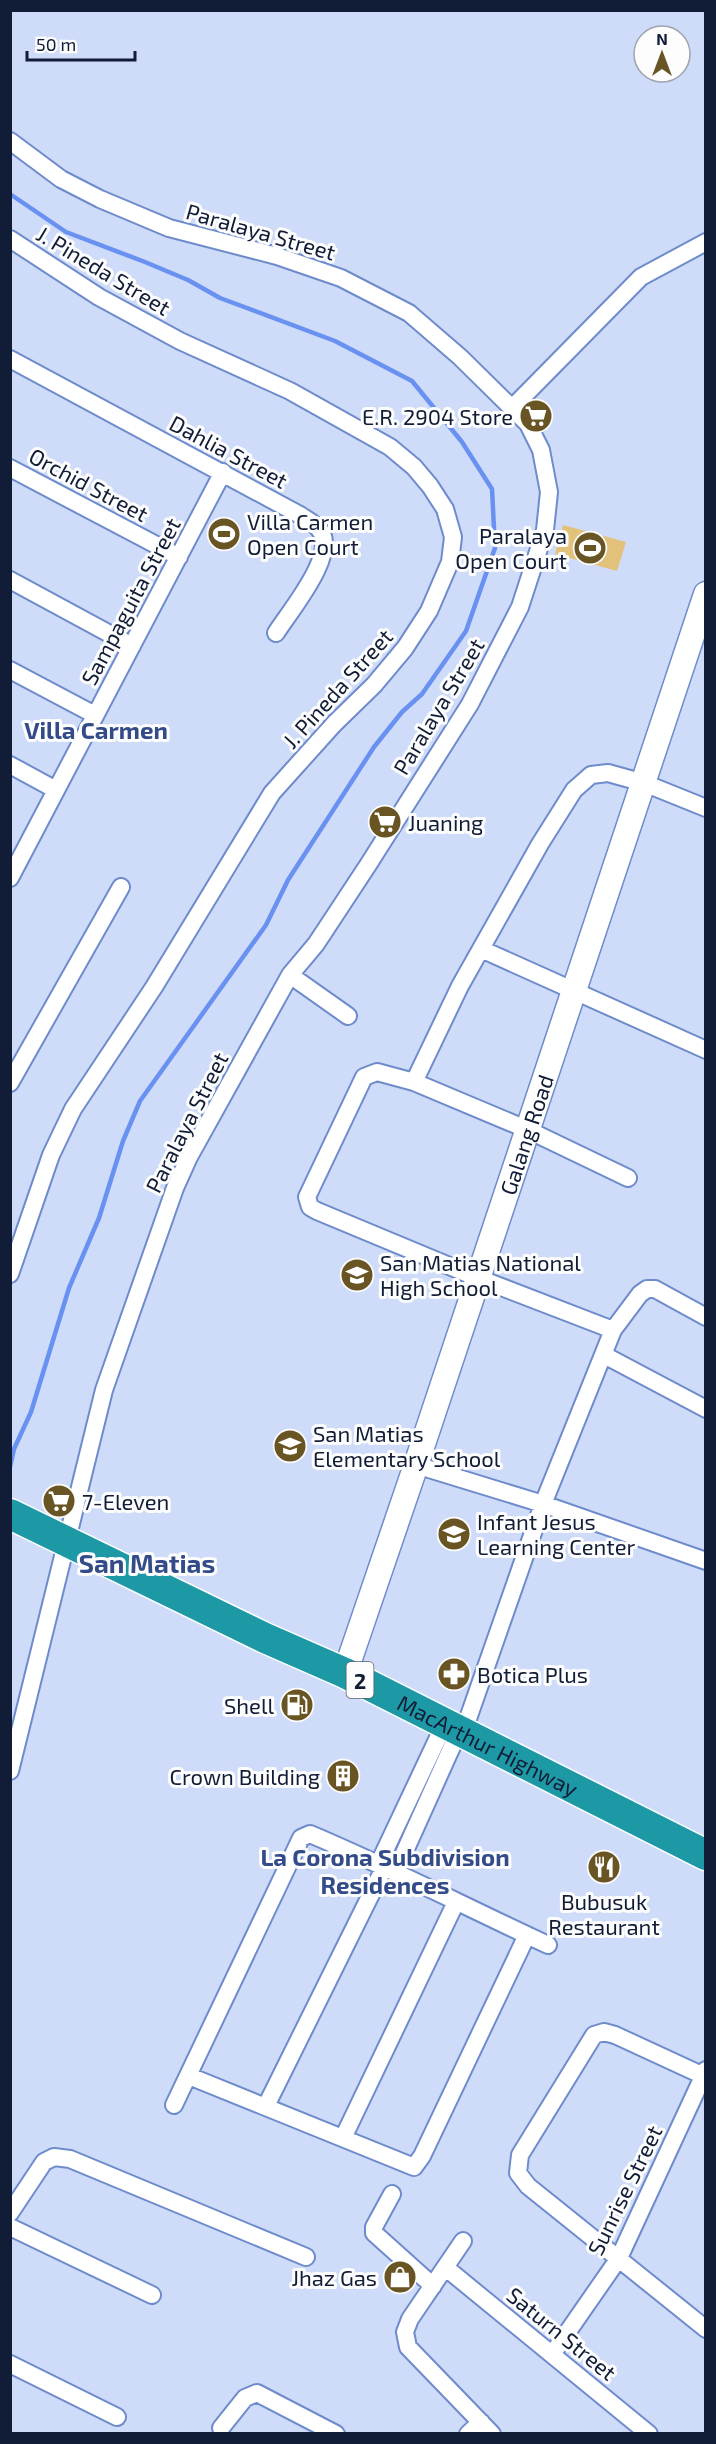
<svg xmlns="http://www.w3.org/2000/svg" width="716" height="2444" viewBox="0 0 716 2444" font-family="'Exo 2',sans-serif">
	<style>
		.green { fill: #e2c17b }
		.lines { fill: none; stroke-linecap: round; stroke-linejoin: round }
		.stream { stroke: #6991f1; stroke-width: 4.5 }
		.street-casing { stroke: #6e8bcc; stroke-width: 20 }
		.secondary-casing { stroke: #6e8bcc; stroke-width: 27 }
		.highway-casing { stroke: #fff; stroke-width: 33 }
		.street { stroke: #fff; stroke-width: 16 }
		.secondary { stroke: #fff; stroke-width: 24 }
		.highway { stroke: #1d99a5; stroke-width: 30 }
		.labels { text-anchor: middle; dominant-baseline: central; stroke-width: 6; stroke-linejoin: round; paint-order: stroke }
		.shield { fill: #fdfdfd; stroke: #586072; stroke-width: 1.5 }
		.shield-label { font-size: 21px; font-weight: bold; fill: #111c36 }
		.street-label { font-size: 22px; fill: #111c36; stroke: #fdfdfd }
		.poi-label { font-size: 22px; fill: #111c36; stroke: #fdfdfd; text-anchor: start }
		.neighbourhood-label { font-size: 24px; font-weight: bold; fill: #334b88; stroke: #fdfdfd }
		.quarter-label { font-size: 26px; font-weight: bold; fill: #334b88; stroke: #fdfdfd }
	</style>
	<rect width="100%" height="100%" fill="#cfdcf9"/>
	<path class="green" d="M563,525L626,542L617,571L555,554Z"/>
	<g class="lines">
		<path class="stream" d="M10,194L66,232L145,262L188,280L220,298L335,341L412,381L462,442L492,489L495,548L466,631L422,694L402,712L374,747L288,880L266,925L140,1101L123,1141L99,1218L69,1288L31,1412L14,1449L10,1467"/>
		<g class="street-casing">
			<path id="street" d="M10,141L61,179L100,199L169,228L277,256L341,278L409,313L460,357L528,424L541,450L549,492L545,530L520,607L470,704L368,865L316,944L290,975L189,1157L175,1188L104,1390L10,1771
				M10,239L99,297L180,341L290,391L390,447L414,467L430,486L445,509L453,537L450,562L429,611L405,648L374,685L334,724L272,793L154,987L73,1109L51,1155L10,1274
				M10,359L300,515C306,519 314,523 319,529C340,552 289,612 276,633
				M513,407L641,277L706,242
				M10,468L179,557
				M10,580L132,646
				M10,670L95,715
				M10,765L56,790
				M10,878L223,472
				M481,949L706,1050
				M290,975L348,1016
				M414,1082L460,986L540,844L574,790L591,775L608,773L644,783L706,808
				M10,1083L121,887
				M613,1330L478,1278L317,1211L310,1207L307,1197L364,1077L377,1072L414,1082L526,1129L628,1178
				M604,1355L706,1409
				M416,1465L543,1504L706,1561
				M463,1733L543,1504L613,1330L640,1294L647,1289H655L706,1317
				M379,1863L445,1723
				M396,1871L459,1731
				M189,2076L414,2167L422,2156L527,1935
				M706,2077L615,2035L604,2032L594,2035L520,2155L518,2173L528,2186L706,2329
				M174,2105L301,1838L310,1834C391,1868 468,1908 548,1945
				M266,2106L385,1866
				M343,2138L456,1902
				M392,2194L374,2227V2233L433,2286
				M10,2213L44,2162L54,2157L70,2159L306,2257
				M10,2227L152,2295
				M463,2241L410,2319L405,2332L408,2347L492,2434
				M446,2268L649,2434
				M553,2353L619,2258L706,2070
				M10,2364L117,2417
				M221,2428L245,2398L257,2393L336,2434
				M468,2434L481,2422"/>
		</g>
		<g class="secondary-casing">
			<g id="secondary">
				<path id="s1" d="M345,1673L416,1465L706,594"/>
			</g>
		</g>
		<g class="highway-casing">
			<g id="highway">
				<path id="s2" d="M10,1514L265,1638L345,1673L706,1855"/>
			</g>
		</g>
		<use href="#street" class="street"/>
		<use href="#secondary" class="secondary"/>
		<use href="#highway" class="highway"/>
	</g>
	<defs>
		<g id="supermarket-disc" transform="scale(1.725)"><circle r="9.5" fill="#695423" stroke="#fdfdfd"/><path d="M-6-5.5h2.5l.6 2H6L4.5 2H-2.5L-4.4-4H-6ZM-1.5 3.2a1.3 1.3 0 1 0 .1 0ZM3 3.2a1.3 1.3 0 1 0 .1 0Z" fill="#fff"/></g>
		<g id="stadium-disc" transform="scale(1.725)"><circle r="9.5" fill="#695423" stroke="#fdfdfd"/><path d="M0-5a6.5 5 0 1 0 0 10a6.5 5 0 1 0 0-10ZM-3.5-1.8h7v3.6h-7Z" fill="#fff"/></g>
		<g id="school-disc" transform="scale(1.725)"><circle r="9.5" fill="#695423" stroke="#fdfdfd"/><path d="M0-5L7-2L0 1L-7-2ZM-4 1L0 2.5L4 1V4Q0 6-4 4Z" fill="#fff"/></g>
		<g id="pharmacy-disc" transform="scale(1.725)"><circle r="9.5" fill="#695423" stroke="#fdfdfd"/><path d="M-2-6h4v4h4v4h-4v4h-4v-4h-4v-4h4Z" fill="#fff"/></g>
		<g id="fuel-disc" transform="scale(1.725)"><circle r="9.5" fill="#695423" stroke="#fdfdfd"/><path d="M-5.5-6h7V0h2V4h1.3V-2.5L3-4.5l.8-.8L6-3V5H2.5V1h-1V6h-7ZM-4.2-4.7v3.2H.2V-4.7Z" fill="#fff"/></g>
		<g id="building-disc" transform="scale(1.725)"><circle r="9.5" fill="#695423" stroke="#fdfdfd"/><path d="M-4-6H4V6H1V3H-1V6H-4ZM-2.5-4.3h1.7v1.8h-1.7ZM.8-4.3h1.7v1.8H.8ZM-2.5-1h1.7V.8h-1.7ZM.8-1h1.7V.8H.8Z" fill="#fff"/></g>
		<g id="restaurant-disc" transform="scale(1.725)"><circle r="9.5" fill="#695423" stroke="#fdfdfd"/><path d="M-5-6h1v4h1v-4h1v4h1v-4h1v5L-1.5 .5V6h-2V.5L-5-1ZM5-6V6H3V1.5H1.5Q1.5-4 5-6Z" fill="#fff"/></g>
		<g id="shop-disc" transform="scale(1.725)"><circle r="9.5" fill="#695423" stroke="#fdfdfd"/><path d="M-5-2.5h2.3a2.7 3.5 0 0 1 5.4 0H5L5.5 6h-11ZM-1.5-2.5h3a1.5 2.3 0 0 0-3 0Z" fill="#fff"/></g>
	</defs>
	<g fill-rule="evenodd">
		<use href="#supermarket-disc" x="536" y="416"/>
		<use href="#stadium-disc" x="224" y="534"/>
		<use href="#stadium-disc" x="590" y="548"/>
		<use href="#supermarket-disc" x="385" y="822"/>
		<use href="#school-disc" x="357" y="1275"/>
		<use href="#school-disc" x="290" y="1446"/>
		<use href="#supermarket-disc" x="59" y="1501"/>
		<use href="#school-disc" x="454" y="1534"/>
		<use href="#pharmacy-disc" x="454" y="1674"/>
		<use href="#fuel-disc" x="297" y="1705"/>
		<use href="#building-disc" x="343" y="1776"/>
		<use href="#restaurant-disc" x="604" y="1867"/>
		<use href="#shop-disc" x="400" y="2277"/>
	</g>
	<g class="labels">
		<rect class="shield" x="346.5" y="1662" width="27" height="36" rx="4.5"/>
		<g class="shield-label">
			<text x="360" y="1680">2</text>
		</g>
		<g class="street-label">
			<text transform="translate(261 231) rotate(16)">Paralaya Street</text>
			<text transform="translate(104 270) rotate(31)">J. Pineda Street</text>
			<text transform="translate(229 451) rotate(28)">Dahlia Street</text>
			<text transform="translate(89 484) rotate(28)">Orchid Street</text>
			<text transform="translate(130 601) rotate(-62)">Sampaguita Street</text>
			<text transform="translate(337 688) rotate(-48)">J. Pineda Street</text>
			<text transform="translate(438 706) rotate(-59)">Paralaya Street</text>
			<text transform="translate(186 1122) rotate(-63)">Paralaya Street</text>
			<text stroke="none"><textPath href="#s1" startOffset="568">Galang Road</textPath></text>
			<text stroke="none"><textPath href="#s2" startOffset="531">MacArthur Highway</textPath></text>
			<text transform="translate(624 2190) rotate(-64)">Sunrise Street</text>
			<text transform="translate(562 2333) rotate(39)">Saturn Street</text>
		</g>
		<g class="poi-label">
			<text x="513" y="416" text-anchor="end">E.R. 2904 Store</text>
			<text x="247" y="521">Villa Carmen<tspan x="247" dy="25">Open Court</tspan></text>
			<text x="567" y="535" text-anchor="end">Paralaya<tspan x="567" dy="25">Open Court</tspan></text>
			<text x="408" y="822">Juaning</text>
			<text x="380" y="1262">San Matias National<tspan x="380" dy="25">High School</tspan></text>
			<text x="313" y="1433">San Matias<tspan x="313" dy="25">Elementary School</tspan></text>
			<text x="82" y="1501">7-Eleven</text>
			<text x="477" y="1521">Infant Jesus<tspan x="477" dy="25">Learning Center</tspan></text>
			<text x="477" y="1674">Botica Plus</text>
			<text x="274" y="1705" text-anchor="end">Shell</text>
			<text x="320" y="1776" text-anchor="end">Crown Building</text>
			<text x="604" y="1901" text-anchor="middle">Bubusuk<tspan x="604" dy="25">Restaurant</tspan></text>
			<text x="377" y="2277" text-anchor="end">Jhaz Gas</text>
		</g>
		<g class="neighbourhood-label">
			<text x="96" y="729">Villa Carmen</text>
			<text x="385" y="1856">La Corona Subdivision<tspan x="385" dy="28">Residences</tspan></text>
		</g>
		<g class="quarter-label">
			<text x="147" y="1562">San Matias</text>
		</g>
	</g>
	<rect width="716" height="2444" fill="none" stroke="#111c36" stroke-width="24"/>
	<g transform="translate(662 54)"><circle r="28" fill="#fdfdfd" stroke="#9fa3ad" stroke-width="1.5"/>
	<path d="M0-4.5L10 22L0 15L-10 22Z" fill="#695423"/>
	<text y="-9" font-size="16" font-weight="bold" text-anchor="middle" fill="#111c36">N</text>
	</g>
	<path d="M27 51v9h108v-9" fill="none" stroke="#111c36" stroke-width="3"/>
	<text x="36" y="51" font-size="18" fill="#111c36" stroke="#fdfdfd" stroke-width="4.5" paint-order="stroke">50 m</text>
</svg>
